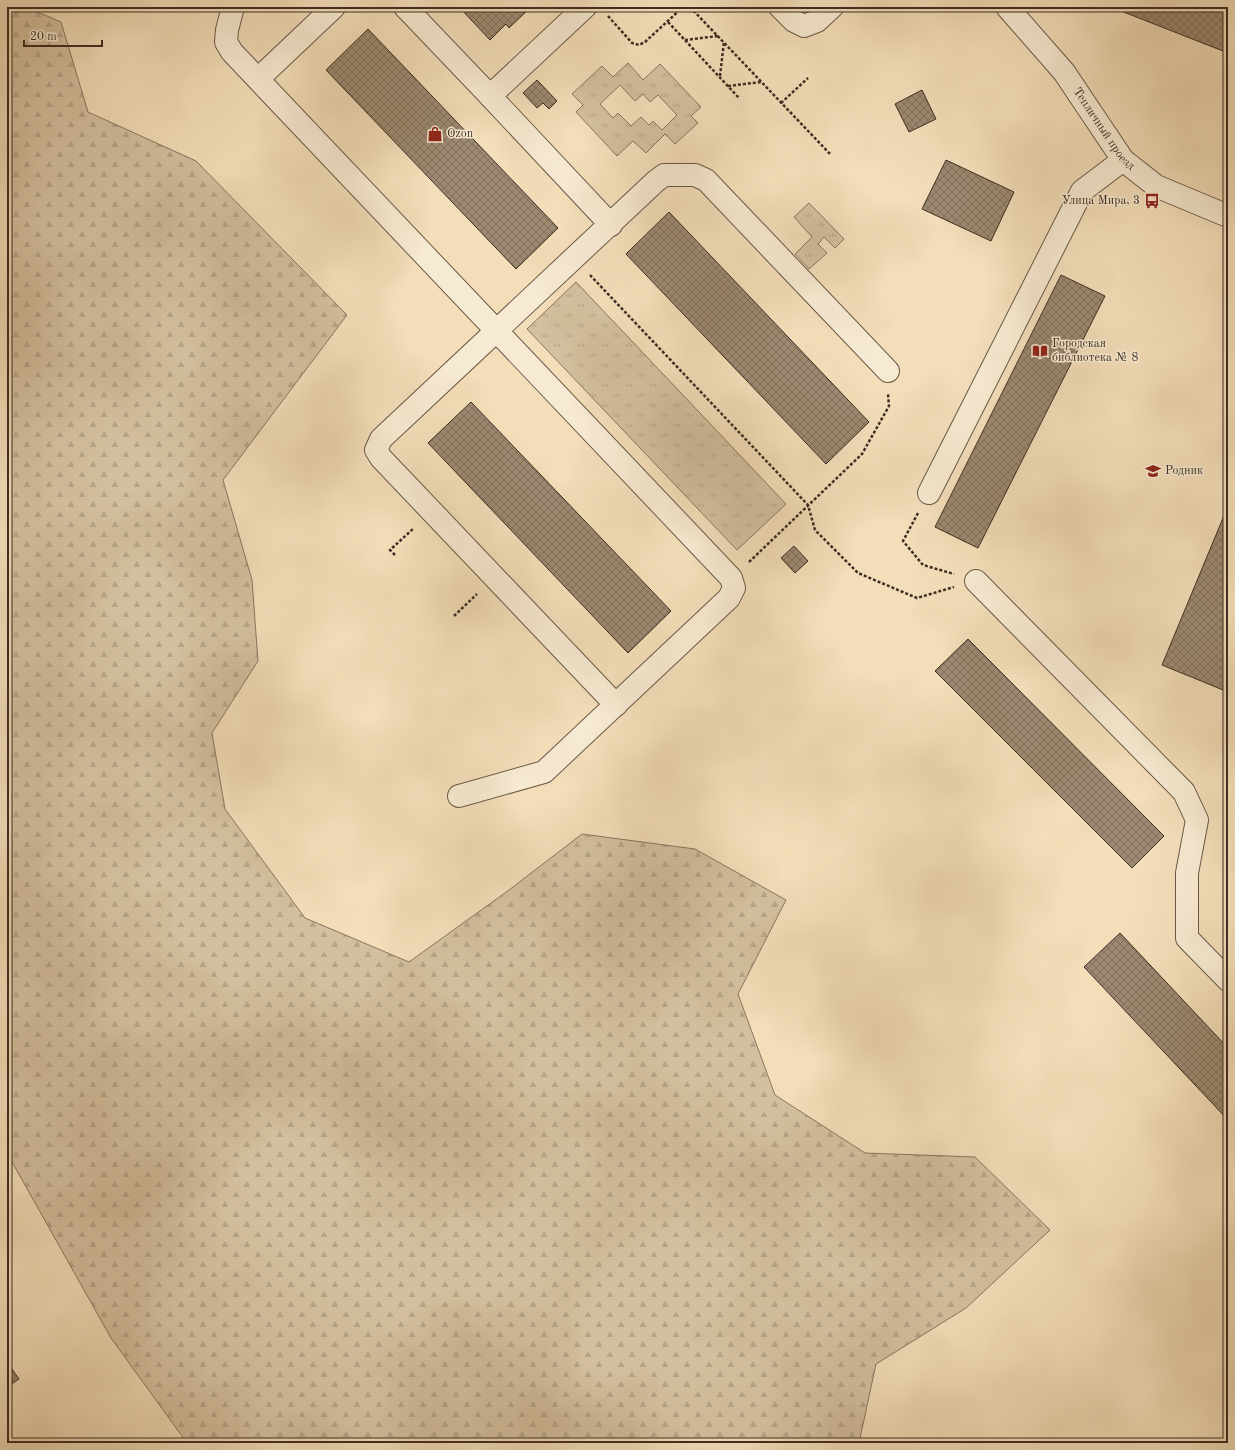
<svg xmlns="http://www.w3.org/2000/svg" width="1235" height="1450" viewBox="0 0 1235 1450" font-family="'Old Standard TT',serif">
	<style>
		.forest { fill: url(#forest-firs); stroke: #887660 }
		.park { fill: url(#park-tufts); stroke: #887660; fill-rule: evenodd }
		.building { fill: url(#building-cross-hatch); stroke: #3d2d22 }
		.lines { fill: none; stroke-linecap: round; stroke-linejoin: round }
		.minor-casing { stroke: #6a5948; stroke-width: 24 }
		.path { stroke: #3d2d22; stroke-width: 2.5; stroke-dasharray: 3 2; stroke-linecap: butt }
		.minor { stroke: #f7ead2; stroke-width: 22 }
		.labels { text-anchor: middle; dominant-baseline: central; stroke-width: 3; stroke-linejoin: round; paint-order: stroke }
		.street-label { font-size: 12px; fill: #3d2d22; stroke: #f7ead2 }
		.poi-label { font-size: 12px; fill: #3d2d22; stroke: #f7ead2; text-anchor: start }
	</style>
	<defs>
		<pattern id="forest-firs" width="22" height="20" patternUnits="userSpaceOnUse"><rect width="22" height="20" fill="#d4c09f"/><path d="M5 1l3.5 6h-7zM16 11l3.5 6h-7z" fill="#b7a589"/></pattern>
		<pattern id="park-tufts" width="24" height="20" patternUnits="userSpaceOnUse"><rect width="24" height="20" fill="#d4c09f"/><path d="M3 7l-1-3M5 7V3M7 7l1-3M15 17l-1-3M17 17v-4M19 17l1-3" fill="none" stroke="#b7a589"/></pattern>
		<pattern id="building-cross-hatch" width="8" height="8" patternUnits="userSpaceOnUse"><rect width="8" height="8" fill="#9c8971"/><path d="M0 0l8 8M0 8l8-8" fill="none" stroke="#80705c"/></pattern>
	</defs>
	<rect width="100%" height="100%" fill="#f3deb9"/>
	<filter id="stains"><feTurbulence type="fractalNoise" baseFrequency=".005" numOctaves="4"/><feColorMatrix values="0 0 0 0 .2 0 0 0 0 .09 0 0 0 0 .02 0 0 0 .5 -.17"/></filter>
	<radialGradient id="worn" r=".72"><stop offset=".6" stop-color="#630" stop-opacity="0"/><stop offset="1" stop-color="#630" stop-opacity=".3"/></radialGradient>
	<path class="forest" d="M7,7H26L61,22L88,112L196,161L347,315L223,480L252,580L258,661L212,733L225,809L305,918L409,962L509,890L582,834L695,849L786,900L738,994L775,1095L865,1153L975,1157L1050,1230L966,1308L876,1364L859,1443H187L111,1338L7,1153Z"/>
	<path class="park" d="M628,63L643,80L660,64L701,107L691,116L698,123L675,144L665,134L646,153L633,141L617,156L576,112L583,105L572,94L602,66L613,77ZM620,85L635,101L643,94L650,102L658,95L677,115L662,130L653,121L649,125L641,117L631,126L618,113L613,118L600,104Z
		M809,203L844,239L835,248L824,237L818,244L827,253L809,269L795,254L812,237L794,217Z
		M576,282L786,504L737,550L527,329Z"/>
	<path class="building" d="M459,7H531L509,28L506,24L490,40Z
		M1111,7H1228V53Z
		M368,29L558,228L516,269L326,70Z
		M537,80L557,101L549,109L543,103L537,108L523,93Z
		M922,90L936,119L909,132L895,104Z
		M946,160L1014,192L991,241L922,209Z
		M669,212L869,422L826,464L626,254Z
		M1061,275L1105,296L978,548L935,527Z
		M471,402L671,611L628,653L428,443Z
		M1228,506V692L1162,665Z
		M794,546L808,561L795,573L781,558Z
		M968,639L1164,836L1132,868L935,671Z
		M1120,933L1228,1048V1120L1084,967Z
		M7,1362L19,1379L7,1387Z"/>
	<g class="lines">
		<g class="minor-casing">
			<g id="minor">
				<path d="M233,7L227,30L226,42L232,52L731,578L734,588L729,598L544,772L459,796"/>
				<path d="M405,7L490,96L585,7"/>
				<path d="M780,7L794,21L804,26L817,21L832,7"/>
				<path id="s1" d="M1007,7L1064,72L1123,160L1156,186L1228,216"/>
				<path d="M258,79L334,7"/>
				<path d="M490,96L611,225"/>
				<path d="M929,493L1082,191L1123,160"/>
				<path d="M976,581L1184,792L1197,820L1187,873V938L1228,980"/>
				<path d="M616,705L381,458L376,450L381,439L656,181L664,175H695L706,180L888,371"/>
			</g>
		</g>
		<path class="path" d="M690,7L831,155
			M608,16L632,43L639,45L645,42L683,7
			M668,22L739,98
			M685,40L718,36
			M720,76L724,42
			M728,86L761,82
			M781,103L808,78
			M590,275L808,505L815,530L858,573L917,598L954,587
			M918,513L903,541L923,565L954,574
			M395,555L390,550L414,528
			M749,562L862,454L889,406L888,394
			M454,616L477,594"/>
		<use href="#minor" class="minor"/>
	</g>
	<defs>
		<g id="shop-bare" transform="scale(1.2)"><path d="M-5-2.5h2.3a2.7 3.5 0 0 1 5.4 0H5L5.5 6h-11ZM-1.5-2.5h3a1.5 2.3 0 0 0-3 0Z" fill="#8f2418" stroke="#f7ead2" stroke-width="2.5" paint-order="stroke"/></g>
		<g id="bus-bare" transform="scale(1.2)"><path d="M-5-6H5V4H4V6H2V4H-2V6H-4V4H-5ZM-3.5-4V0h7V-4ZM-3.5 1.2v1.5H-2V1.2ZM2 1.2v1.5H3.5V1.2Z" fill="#8f2418" stroke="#f7ead2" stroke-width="2.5" paint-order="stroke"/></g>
		<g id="library-bare" transform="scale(1.2)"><path d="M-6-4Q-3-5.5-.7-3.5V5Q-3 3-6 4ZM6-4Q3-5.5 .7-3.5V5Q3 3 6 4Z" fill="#8f2418" stroke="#f7ead2" stroke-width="2.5" paint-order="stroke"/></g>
		<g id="school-bare" transform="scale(1.2)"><path d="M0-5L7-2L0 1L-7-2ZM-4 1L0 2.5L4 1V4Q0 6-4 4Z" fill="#8f2418" stroke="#f7ead2" stroke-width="2.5" paint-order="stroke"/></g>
	</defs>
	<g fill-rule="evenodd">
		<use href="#shop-bare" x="435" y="134"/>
		<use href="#bus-bare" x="1152" y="201"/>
		<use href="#library-bare" x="1040" y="351"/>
		<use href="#school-bare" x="1153" y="471"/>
	</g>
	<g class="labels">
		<g class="street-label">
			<text stroke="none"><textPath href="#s1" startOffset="156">Тепличный проезд</textPath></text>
		</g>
		<g class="poi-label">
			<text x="447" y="134">Ozon</text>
			<text x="1140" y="201" text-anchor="end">Улица Мира, 3</text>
			<text x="1052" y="344">Городская<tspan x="1052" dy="14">библиотека № 8</tspan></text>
			<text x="1165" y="471">Родник</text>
		</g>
	</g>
	<rect width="1235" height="1450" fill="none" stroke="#f3deb9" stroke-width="24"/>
	<rect x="8" y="8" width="1219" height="1434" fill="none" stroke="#3d2d22" stroke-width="2"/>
	<rect x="12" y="12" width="1211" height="1426" fill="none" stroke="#3d2d22"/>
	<path d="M24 40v6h78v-6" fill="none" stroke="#3d2d22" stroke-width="2"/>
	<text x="30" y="40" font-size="12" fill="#3d2d22" stroke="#f7ead2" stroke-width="3" paint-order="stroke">20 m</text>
	<rect width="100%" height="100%" filter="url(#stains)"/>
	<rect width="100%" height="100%" fill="url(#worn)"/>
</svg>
